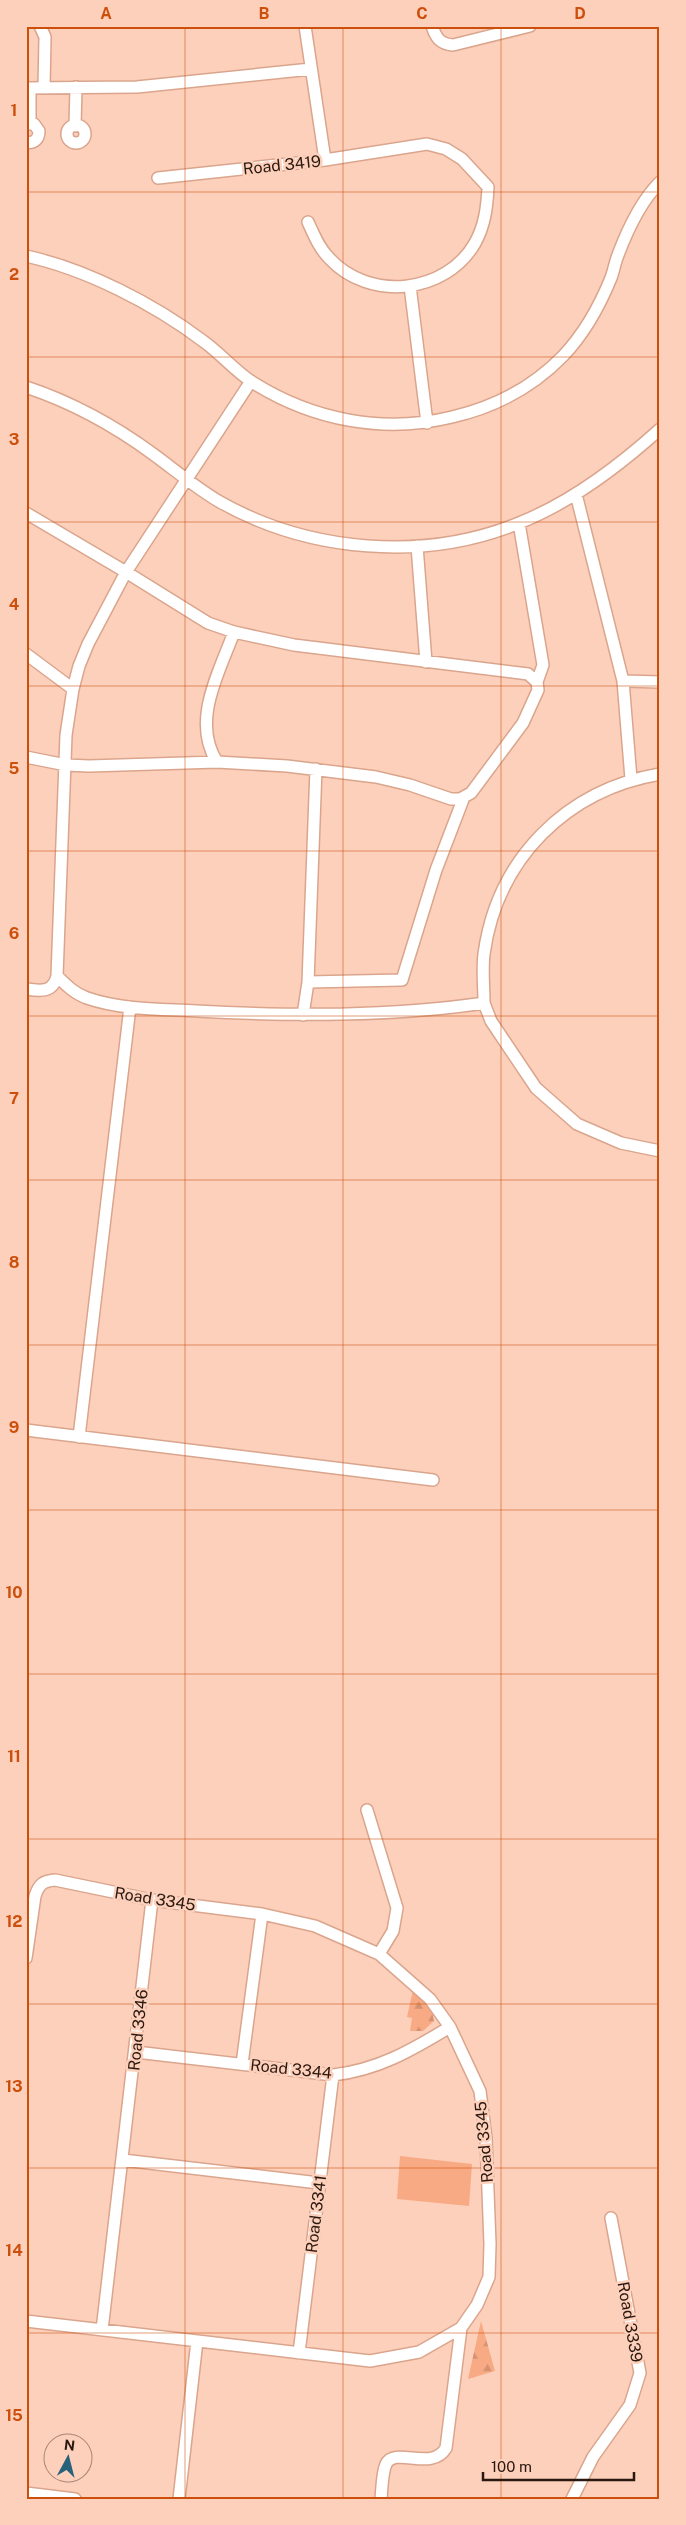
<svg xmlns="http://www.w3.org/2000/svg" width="686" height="2525" viewBox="0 0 686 2525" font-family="'Public Sans',sans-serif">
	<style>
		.grass { fill: #f8aa84 }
		.forest { fill: url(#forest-firs) }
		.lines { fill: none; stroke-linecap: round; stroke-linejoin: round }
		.minor-casing { stroke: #daa58c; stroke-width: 14 }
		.minor { stroke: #fff; stroke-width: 11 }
		.grid { fill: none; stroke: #cc4f0c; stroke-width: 1; stroke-opacity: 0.55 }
		.labels { text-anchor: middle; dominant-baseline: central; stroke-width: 5; stroke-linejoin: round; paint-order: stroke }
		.street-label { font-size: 16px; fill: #2b180e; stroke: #fdd0bc }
		.neatline { fill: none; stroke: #cc4f0c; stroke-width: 2 }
		.grid-label { font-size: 16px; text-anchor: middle; font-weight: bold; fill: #cc4f0c }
	</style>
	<defs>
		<pattern id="forest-firs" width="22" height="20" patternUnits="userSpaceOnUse" patternTransform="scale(1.25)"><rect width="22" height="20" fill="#f8aa84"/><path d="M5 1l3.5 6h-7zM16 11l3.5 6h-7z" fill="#d59271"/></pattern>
	</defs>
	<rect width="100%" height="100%" fill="#fdd0bc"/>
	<path class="grass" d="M400,2156L472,2164L469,2206L397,2199Z"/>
	<path class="forest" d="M413,1990L430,2002L434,2021L423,2031H410L412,2018L407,2017Z
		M481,2321L495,2371L468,2379Z"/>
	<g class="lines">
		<g class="minor-casing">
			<path id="minor" d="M40,26L45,37L44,88
				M305,26L325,160
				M432,26C436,38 440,44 453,45L530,26
				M26,88L137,87L311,69
				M30,88V123
				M26,124H34L39,131C39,139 34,144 26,142
				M67 134a9 9 0 1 1 18 0a9 9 0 1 1-18 0Z
				M75,126L76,87
				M158,178L325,160L427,144L446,149L462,159L488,187C487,207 485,225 475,243C446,294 369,302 329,258C319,248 314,235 308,222
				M26,256C86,269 154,304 203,341C220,353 234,370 252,382C312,420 383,434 452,417C495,407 532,388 563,356C583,335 600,305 611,278C614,270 615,262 618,255C627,231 642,200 660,182
				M410,286L427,423
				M26,387C71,402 115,426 153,454C175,470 196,488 220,502C309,552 424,562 519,523C572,502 618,467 660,429
				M576,494L623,681L631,779
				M26,513L126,572L208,623L234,632L294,645L528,674L537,682L538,690L523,723L471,793L460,799H451L410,785L376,777L287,766L217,762L89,766L66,765L26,757
				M519,523L543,665L537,682
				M417,546L426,662
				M26,654L73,689
				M623,681L660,682
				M217,762C191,721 219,673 234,632
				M57,976C66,985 75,994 87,998C122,1010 160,1009 196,1011C292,1016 390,1017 484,1003L491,1021L536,1088L577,1124L621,1143L660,1151
				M308,982L402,980L436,870L464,797
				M26,989C40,991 53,993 57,976L66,735L73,689L79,666L88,644L126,572L251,381
				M484,1003C484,987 482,970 484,954C497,859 566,790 660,774
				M303,1015L308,982L316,769
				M26,1430L433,1480
				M79,1437L130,1007
				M367,1810L397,1908L393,1931L379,1954
				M26,1958L35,1896C39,1884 43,1881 55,1880L152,1900L262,1914L315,1926L379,1954L430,1999L450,2027L480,2091L486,2138L490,2244L489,2277L477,2305L461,2328L419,2352L370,2361L26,2321
				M136,2052L333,2075C378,2070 412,2050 450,2027
				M242,2064L262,1914
				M123,2160L319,2183
				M102,2330L152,1900
				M299,2353L333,2075
				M26,2493L75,2499
				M179,2499L197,2341
				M381,2499C382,2488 382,2473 386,2464C395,2446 432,2472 446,2448L461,2328
				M572,2499L593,2457L630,2405L640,2373L611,2218"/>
		</g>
		<use href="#minor" class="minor"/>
	</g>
	<path class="grid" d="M185,26V2499M343,26V2499M501,26V2499M26,192H660M26,357H660M26,522H660M26,686H660M26,851H660M26,1016H660M26,1180H660M26,1345H660M26,1510H660M26,1674H660M26,1839H660M26,2004H660M26,2168H660M26,2333H660"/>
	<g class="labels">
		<g class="street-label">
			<text transform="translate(282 165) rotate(-6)">Road 3419</text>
			<text transform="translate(155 1899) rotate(9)">Road 3345</text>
			<text transform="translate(138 2030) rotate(-84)">Road 3346</text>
			<text transform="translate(291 2069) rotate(6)">Road 3344</text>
			<text transform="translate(484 2142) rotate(-95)">Road 3345</text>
			<text transform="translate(316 2214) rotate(-83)">Road 3341</text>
			<text transform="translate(630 2322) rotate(80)">Road 3339</text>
		</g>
	</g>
	<rect width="686" height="2525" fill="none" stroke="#fdd0bc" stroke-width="55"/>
	<g transform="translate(68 2458) rotate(7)"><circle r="24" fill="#fdd0bc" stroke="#a98676"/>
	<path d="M0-4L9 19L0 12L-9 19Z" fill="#26637a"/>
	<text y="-8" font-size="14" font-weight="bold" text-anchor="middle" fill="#2b180e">N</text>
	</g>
	<path d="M483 2472v8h151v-8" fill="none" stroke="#2b180e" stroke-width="2.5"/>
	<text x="491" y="2472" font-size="15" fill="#2b180e" stroke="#fdd0bc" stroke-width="4" paint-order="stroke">100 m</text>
	<rect x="28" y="28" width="630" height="2470" class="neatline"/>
	<g class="grid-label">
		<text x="106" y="19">A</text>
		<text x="264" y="19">B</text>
		<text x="422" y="19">C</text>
		<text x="580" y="19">D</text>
		<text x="14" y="116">1</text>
		<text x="14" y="280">2</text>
		<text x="14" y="445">3</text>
		<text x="14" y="610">4</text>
		<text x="14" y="774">5</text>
		<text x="14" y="939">6</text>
		<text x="14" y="1104">7</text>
		<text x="14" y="1268">8</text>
		<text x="14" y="1433">9</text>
		<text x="14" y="1598">10</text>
		<text x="14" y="1762">11</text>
		<text x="14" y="1927">12</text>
		<text x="14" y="2092">13</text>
		<text x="14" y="2256">14</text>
		<text x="14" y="2421">15</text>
	</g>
</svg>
